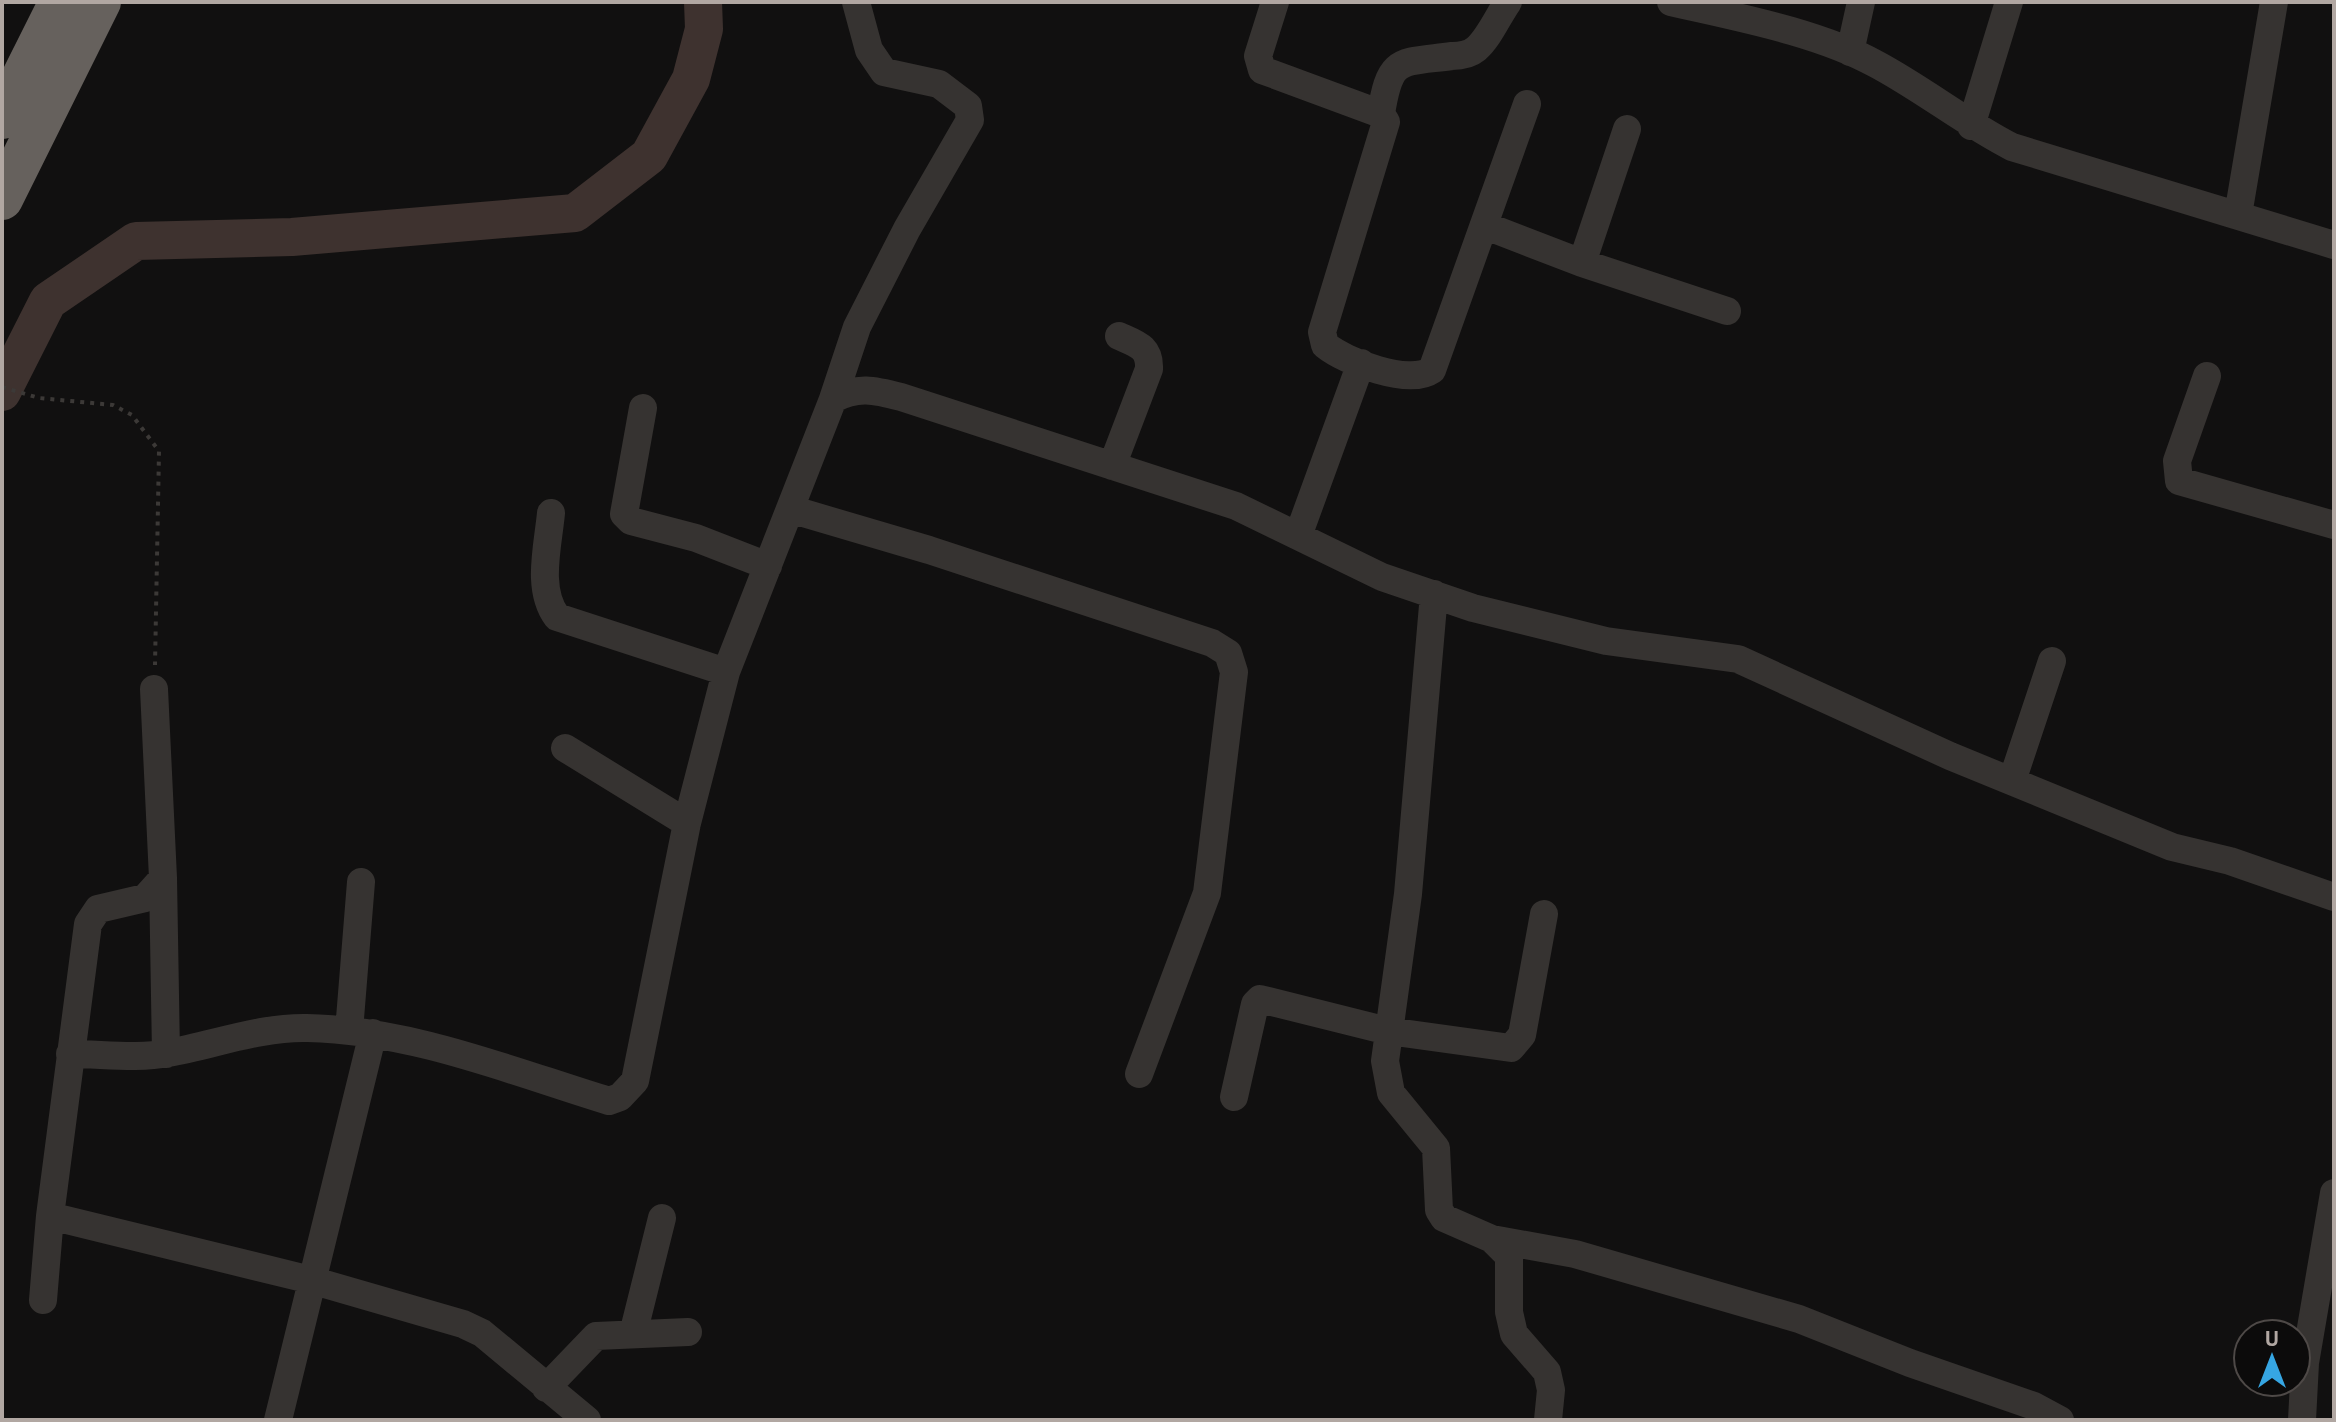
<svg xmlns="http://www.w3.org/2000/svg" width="2336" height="1422" viewBox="0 0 2336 1422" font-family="'PT Sans',sans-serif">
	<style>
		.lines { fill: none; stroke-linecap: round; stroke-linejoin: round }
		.river { stroke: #3e322f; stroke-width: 38 }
		.path { stroke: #3c3937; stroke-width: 4; stroke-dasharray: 4 6; stroke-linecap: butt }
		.minor { stroke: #363331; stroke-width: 28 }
		.highway { stroke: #66615d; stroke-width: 42 }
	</style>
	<rect width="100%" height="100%" fill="#111010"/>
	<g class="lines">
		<path class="river" d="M2,392L48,301L136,241L292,237L575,213L649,156L691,79L704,29L703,2"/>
		<path class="path" d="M2,387L39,398L113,405L132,415L159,451L155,665"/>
		<path class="minor" d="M1275,2L1258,56L1262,70L1381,114L1386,122L1322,332L1325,345C1346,362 1409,386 1432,370L1527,104
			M1671,2C1736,17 1818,32 1876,64C1923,89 1965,123 2012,147L2334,245
			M1850,52L1861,2
			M1381,114C1390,56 1399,63 1452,56C1460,56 1470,54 1476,49C1489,38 1498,16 1508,2
			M1971,126L2009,2
			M2238,215L2274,2
			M1486,226L1582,263L1727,311
			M1582,263L1627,129
			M2207,376L2177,461L2179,481L2334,525
			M833,399L857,327L907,229L970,120L968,106L939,84L884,72L869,50L856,2
			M643,408L624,514L631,521L696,538L768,566
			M1112,466L1149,369C1150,347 1137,344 1119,336
			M790,509L929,550L1212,643L1228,653L1234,672L1207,893L1139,1074
			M551,513C548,546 536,589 557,617L726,672
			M1298,536L1361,363
			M1434,594L1408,894L1385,1061L1391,1093L1436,1148L1439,1210L1444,1218L1492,1239L1575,1254L1799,1319L1910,1363L2034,1406L2060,1420
			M154,689L163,878L166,1054
			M565,748L687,823
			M2012,781L2052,661
			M349,1031L361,882
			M70,1054C102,1054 138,1059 168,1053C214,1045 260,1027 307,1028C411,1030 511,1071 609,1101L620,1097L635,1081L687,823L726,672L833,399C858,386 874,390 901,397L1236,506L1382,577L1473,608L1606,641L1738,659L1950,756L2172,847L2230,861L2334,897
			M1234,1097L1255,1004L1260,999L1388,1031L1511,1048L1522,1035L1544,914
			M50,1216L311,1280L463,1324L482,1333L587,1420
			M1492,1239L1509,1256V1312L1514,1334L1547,1372L1551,1390L1548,1420
			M43,1300L50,1216L88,924L98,909L145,898L163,878
			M633,1334L662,1218
			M546,1388L596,1336L688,1332
			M278,1420L373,1033
			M2302,1420L2305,1363L2334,1193"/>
		<path class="highway" d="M2,118L60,2
			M2,199L100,2"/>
	</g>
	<rect width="2336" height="1422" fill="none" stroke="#b1a7a2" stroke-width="8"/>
	<g transform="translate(2272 1358)"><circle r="38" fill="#0c0b0b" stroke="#4e4947" stroke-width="2"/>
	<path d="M0-6L14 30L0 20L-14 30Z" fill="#36a6e3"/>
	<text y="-12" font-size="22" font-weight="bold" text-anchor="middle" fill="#b1a7a2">U</text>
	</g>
</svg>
